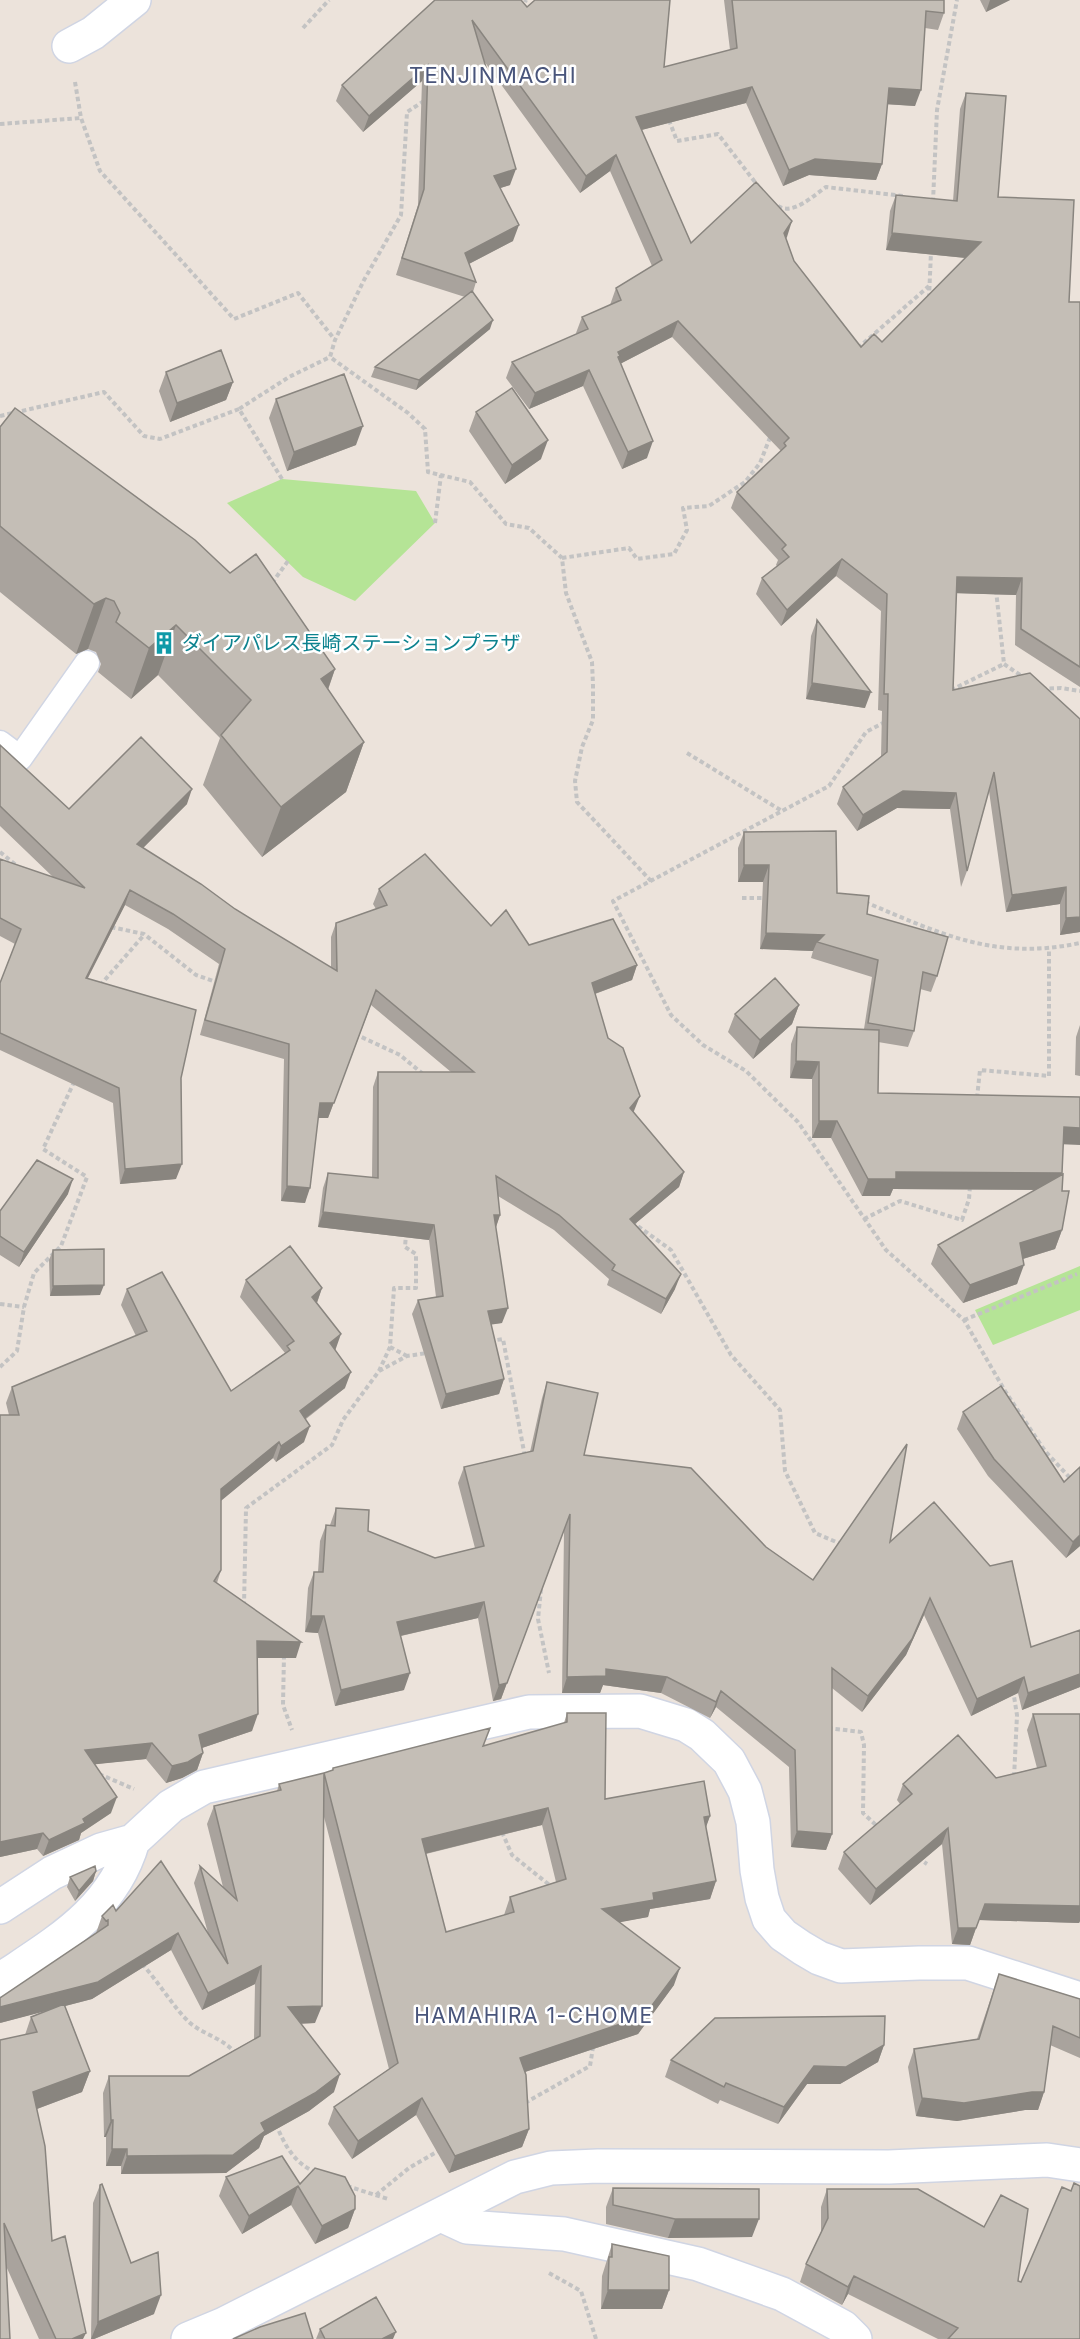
<svg xmlns="http://www.w3.org/2000/svg" width="1080" height="2339" viewBox="0 0 1080 2339" font-family="Inter,'Noto Sans JP',sans-serif">
	<style>
		.green { fill: #b5e496 }
		.lines { fill: none; stroke-linecap: round; stroke-linejoin: round }
		.service-casing { stroke: #d0d5e3; stroke-width: 27 }
		.minor-casing { stroke: #d0d5e3; stroke-width: 36 }
		.tertiary-casing { stroke: #d0d5e3; stroke-width: 36 }
		.path { stroke: #c3c3c3; stroke-width: 4; stroke-dasharray: 4.5 3; stroke-linecap: butt }
		.service { stroke: #fff; stroke-width: 24 }
		.minor { stroke: #fff; stroke-width: 33 }
		.tertiary { stroke: #fff; stroke-width: 33 }
		.wall { fill: #a9a39d; fill-rule: evenodd }
		.shaded-wall { fill: #89857f }
		.building { fill: #c4beb6; stroke: #89857f; stroke-width: 1.5; fill-rule: evenodd }
		.labels { text-anchor: middle; dominant-baseline: central; stroke-width: 5; stroke-linejoin: round; paint-order: stroke }
		.culture-label { font-size: 20px; fill: #0d838f; stroke: #fff; text-anchor: start }
		.neighbourhood-label { font-size: 21px; letter-spacing: 1.5px; fill: #49557b; stroke: #fff }
		.quarter-label { font-size: 22px; letter-spacing: 1.5px; fill: #49557b; stroke: #fff }
	</style>
	<rect width="100%" height="100%" fill="#ece3db"/>
	<path class="green" d="M282,479L416,491L435,523L355,601L303,577L227,503Z
		M1080,1266V1310L993,1345L975,1310Z"/>
	<g class="lines">
		<g class="service-casing">
			<path id="service" d="M0,743L20,758L87,663"/>
		</g>
		<g class="minor-casing">
			<path id="minor" d="M69,46L93,33L134,0
				M0,1907L52,1873L101,1850L133,1841L171,1806L204,1787L529,1712L640,1711L686,1725L702,1735L729,1761L745,1791L753,1822L757,1870L762,1898L769,1919L783,1935L802,1948L819,1958L841,1966L919,1963H968L1080,1999
				M0,1980C56,1942 113,1911 133,1841
				M441,2215L467,2227L564,2234L698,2264L782,2294L843,2327L855,2339"/>
		</g>
		<g class="tertiary-casing">
			<path id="tertiary" d="M188,2339L224,2324L515,2177L551,2168L598,2166L889,2167L1047,2160L1080,2165"/>
		</g>
		<path class="path" d="M522,9L526,0
			M303,28L329,0
			M75,82L81,118L100,171L234,319L298,293L335,340
			M424,101L407,112L401,215L364,280L335,340L330,357L408,413L425,429L428,472L470,482L506,524L529,528L562,558L566,593L592,662L593,685V720L582,747L575,781L577,802L651,881
			M669,120L677,141L718,134L758,186
			M0,124L81,118
			M933,202L937,110L957,0
			M778,206C793,216 814,195 826,187L903,196
			M929,298L931,252
			M858,348L929,286
			M0,416L104,392L144,436L160,439L239,409
			M282,479L239,409L289,377L330,357
			M435,523L441,475
			M562,558L629,548L637,559L674,554L687,530L683,508L709,506L745,482L760,463L771,435
			M272,583L288,561
			M996,590L1004,664
			M1004,664L1023,677
			M1042,689L1061,688L1080,691
			M951,690L1004,664
			M885,722L866,732L829,786L613,901L671,1015L703,1045L746,1071L798,1122L886,1250L964,1320L1005,1391L1045,1451L1071,1479
			M687,753L782,811
			M0,852L17,866
			M742,898H765
			M865,902C941,934 995,961 1080,943
			M111,927L144,934L196,975L219,983
			M101,986L103,982L144,935
			M355,1034L400,1055L423,1074
			M977,1098L980,1070L1049,1076V949
			M864,1219L900,1201L962,1220L969,1199L970,1186
			M632,1222L671,1250L731,1355L780,1410L785,1471L815,1533L841,1544
			M0,1304L24,1307
			M964,1320L1077,1274
			M490,1341L503,1339L525,1457
			M390,1347L407,1356
			M0,1367L17,1351L24,1307L34,1273L61,1246L87,1177L43,1149L75,1080
			M379,1371L407,1356L427,1353
			M541,1589L538,1619L549,1673
			M244,1606L246,1508L332,1445L343,1420L379,1371L390,1347L394,1288H416V1254L405,1247L406,1234
			M284,1655L283,1705L292,1730
			M1013,1690L1017,1715L1014,1778
			M828,1728L861,1732L864,1745L863,1813L879,1828
			M99,1774L134,1789
			M502,1832L512,1855L552,1887
			M918,1858L927,1864
			M142,1964C158,1981 174,2008 189,2022C202,2034 225,2039 235,2053
			M525,2103L590,2066L593,2047
			M276,2124C284,2144 294,2163 315,2172
			M347,2186L388,2199
			M376,2195L409,2168L440,2150
			M549,2273L581,2291L596,2339"/>
		<use href="#service" class="service"/>
		<use href="#minor" class="minor"/>
		<use href="#tertiary" class="tertiary"/>
	</g>
	<path class="wall" d="M435,0L527,7L670,1L664,67L730,50L724,0H944V13L938,30L925,28L915,106L887,104L882,164L876,180L809,175L783,186L746,103L641,130L691,243L786,238L794,261L861,347L882,342L966,258L886,250L890,211L896,195L953,201L960,109L966,93L998,197L1069,302H1080V687L1015,645L1016,595L956,593L953,690L1030,673L1080,932L1060,935V904L1006,912L989,791L967,871L961,887L950,809L897,808L857,831L837,804L843,787L881,757L882,711L878,710L881,611L836,576L781,626L756,594L762,578L777,566L776,565L778,560L731,508L737,492L781,451L672,337L620,364L647,458L622,469L583,386L529,409L506,378L512,362L577,334L576,333L582,317L610,305L616,288L652,266L610,171L580,193L484,61L510,185L500,188L513,241L469,264L476,282L473,292L490,329L416,390L371,377L375,367L465,297L396,275L418,205L422,81L363,132L336,101L342,85Z
		M980,0H1010L986,12Z
		M166,372L233,382L226,400L170,422L159,391Z
		M276,399L356,445L287,471L269,418Z
		M476,412L541,459L505,484L469,431Z
		M0,427L230,573L335,669L328,690L364,742L346,792L262,857L203,785L220,738L158,675L131,699L98,672L101,664L96,652L88,649L76,654L0,592Z
		M817,620L865,708L806,699L811,636Z
		M0,745L69,809L187,804L143,848L235,909L331,968V937L336,923L376,909L373,904L379,889L491,926L529,945L637,965L632,980L595,994L608,1038L634,1111L633,1113L684,1172L679,1187L635,1224L675,1289L661,1314L607,1285L609,1279L554,1230L498,1196L500,1215L496,1227L502,1323L491,1324L504,1379L499,1394L441,1409L412,1314L418,1300L436,1297L429,1240L318,1227L323,1188L328,1173L372,1178L373,1087L378,1072H451L371,1005L328,1118H318L305,1203L281,1201L284,1059L200,1035L219,964L168,929L125,905L88,978L181,1078L176,1179L120,1184L113,1103L0,1050V983L15,944L0,936V859L53,877L0,826Z
		M744,832L837,893L867,914L937,976L931,992L920,989L914,1031L908,1047L878,1042V1093L1063,1144L1061,1175L1062,1230L1055,1249L1023,1259L1017,1284L963,1303L931,1264L938,1245L1036,1190L893,1189L890,1196H862L831,1138H812V1079L790,1078L791,1044L797,1027L864,1029L872,977L811,958L813,951L760,949L763,882H738V848Z
		M799,1005L792,1024L753,1059L728,1032L735,1014Z
		M1080,1025V1076L1075,1075L1076,1037Z
		M68,1194L19,1267L0,1255V1211Z
		M53,1250L100,1295L50,1296L49,1260Z
		M246,1280L322,1288L317,1303L335,1351L345,1388L306,1419L304,1442L276,1462L273,1458L221,1500V1570L217,1583L296,1658H257L252,1731L202,1748L203,1753L197,1770L182,1778L166,1783L146,1759L95,1764L111,1813L81,1833L79,1840L43,1856L37,1849L0,1857V1415H9L6,1403L12,1387L136,1336L121,1305L127,1289L231,1391L285,1353L240,1297Z
		M547,1382L584,1455L766,1547L813,1580L890,1542L1031,1647L1080,1630V1687L1022,1710L1018,1693L971,1716L924,1615L906,1655L862,1712L832,1688V1834L826,1850L791,1847L789,1767L716,1707L710,1718L661,1693L603,1685L600,1693H562L564,1530L501,1699L493,1701L478,1618L401,1636L404,1690L335,1706L318,1633L305,1632L308,1588L314,1572H318L320,1541L326,1525H330L336,1508L368,1531L435,1558L475,1548L458,1483L464,1467L530,1452L542,1398Z
		M963,1412L1064,1482L1080,1467V1546L1066,1558L988,1476L957,1429Z
		M567,1713L605,1799L710,1816L706,1826L716,1881L710,1899L650,1909L648,1917L619,1922L674,1985L638,2034L525,2072L529,2129L522,2147L449,2173L416,2115L352,2159L328,2124L334,2107L389,2069L323,1813L315,2023L301,2024L334,2092L309,2111L264,2136L259,2148L226,2173L121,2174V2166H106V2137H104L103,2093L109,2076H189L254,2039L255,1984L202,2010L171,1950L92,1999L65,2006L90,2071L82,2092L37,2109L52,2241L83,2339H39L6,2266L0,2339V2040L25,2035L31,2017L48,2010L0,2023L96,1933L102,1916L116,1911L208,1933L194,1883L200,1866L223,1887L207,1824L214,1806L277,1791L279,1784L332,1771L333,1768L484,1746L564,1723ZM542,1825L556,1882L510,1897L504,1915L446,1932L426,1854Z
		M1033,1714H1080V1921L1079,1923L979,1920L970,1945L952,1944L942,1844L870,1905L838,1869L844,1852L900,1804L897,1800L903,1784L996,1778L1037,1768L1027,1730Z
		M96,1871L93,1881L75,1901L67,1887L70,1877Z
		M999,1974L1080,1999V2058L1050,2045L1044,2092L1038,2110H1025L957,2121L916,2116L908,2067L914,2049L977,2039Z
		M884,2045L878,2062L840,2084H807L778,2124L720,2100L718,2104L665,2077L671,2060Z
		M226,2177L300,2184L355,2209L348,2228L315,2244L291,2205L242,2234L219,2196Z
		M100,2185L131,2263L154,2314L94,2339H91L93,2203Z
		M613,2188L752,2237L668,2238L606,2224V2207Z
		M827,2189L1018,2281L1080,2339H938L848,2294L842,2305L800,2282L806,2264L821,2232V2207Z
		M612,2244L669,2290L662,2309H601L602,2276Z
		M320,2329L393,2339H316Z"/>
	<path class="shaded-wall" d="M990,0H1010L986,12Z
		M428,65L422,81L363,132L369,116Z
		M752,87L746,103L630,133L636,117Z
		M889,88L921,90L915,106L883,104Z
		M616,155L610,171L580,193L586,176Z
		M815,159L882,164L876,180L809,175L783,186L789,170Z
		M516,169L510,185L488,192L494,176Z
		M792,221L787,237L778,250L784,233Z
		M519,225L513,241L459,269L465,253Z
		M892,233L981,242L976,259L886,250Z
		M493,320L490,329L416,390L419,380Z
		M678,321L672,337L616,366L618,352Z
		M589,370L583,386L529,409L535,393Z
		M233,382L226,400L170,422L177,403Z
		M363,426L356,445L287,471L294,452Z
		M548,440L541,459L505,484L512,465Z
		M653,441L647,458L622,469L628,452Z
		M842,559L836,576L781,626L787,610Z
		M957,577L1022,578L1016,595L951,593Z
		M106,598L88,649L76,654L94,604Z
		M176,625L158,675L131,699L149,648Z
		M335,669L317,720L321,679Z
		M812,683L871,692L865,708L806,699Z
		M364,742L346,792L262,857L281,807Z
		M192,789L187,804L132,859L137,844Z
		M903,791L956,793L950,809L897,808L857,831L863,815Z
		M744,865H769L763,882H738Z
		M1066,887L1060,904L1006,912L1012,895Z
		M130,890L125,905L80,993L86,978Z
		M1080,917V932L1060,935L1066,918Z
		M766,933L824,935L817,942L813,951L760,949Z
		M637,965L632,980L586,997L592,983Z
		M376,990L328,1118H314L320,1103Z
		M799,1005L792,1024L753,1059L760,1040Z
		M796,1061L819,1062L812,1079L790,1078Z
		M640,1096L634,1111L624,1123L630,1108Z
		M819,1121H837L831,1138H812Z
		M1064,1127L1080,1128V1145L1057,1144Z
		M182,1164L176,1179L120,1184L125,1169Z
		M684,1172L679,1187L624,1233L630,1219Z
		M896,1172L1062,1173L1056,1190L893,1189L890,1196H862L868,1179Z
		M73,1179L68,1194L19,1267L24,1252Z
		M287,1186L310,1188L305,1203L281,1201Z
		M323,1212L434,1225L429,1240L318,1227Z
		M494,1215H500L495,1230Z
		M1062,1230L1055,1249L1013,1262L1020,1243Z
		M1024,1265L1017,1284L963,1303L970,1285Z
		M681,1274L675,1289L661,1314L666,1299Z
		M104,1285L100,1295L50,1296L53,1286Z
		M322,1288L316,1305L312,1297Z
		M508,1308L502,1323L482,1326L488,1311Z
		M341,1334L335,1351L330,1343Z
		M351,1372L345,1388L294,1427L300,1411Z
		M504,1379L499,1394L441,1409L446,1394Z
		M310,1426L304,1442L276,1462L281,1446Z
		M279,1442L273,1458L216,1505L221,1489Z
		M570,1514L501,1699L493,1701L499,1685Z
		M1080,1535V1546L1066,1558L1073,1542Z
		M930,1598L924,1615L906,1655L862,1712L868,1696Z
		M484,1602L478,1618L391,1638L397,1622Z
		M311,1616H324L318,1633L305,1632Z
		M257,1641L301,1642L296,1658H251Z
		M606,1669L667,1677L661,1693L603,1685L600,1693H562L567,1677Z
		M410,1673L404,1690L335,1706L341,1690Z
		M1080,1674V1687L1022,1710L1028,1693Z
		M1024,1677L1018,1693L971,1716L977,1699Z
		M721,1691L716,1707L710,1718L716,1702Z
		M258,1714L252,1731L193,1751L199,1735Z
		M152,1743L146,1759L79,1766L85,1750Z
		M203,1753L197,1770L182,1778L166,1783L172,1766Z
		M117,1797L111,1813L81,1833L79,1840L43,1856L49,1840Z
		M548,1808L542,1825L416,1856L422,1839Z
		M710,1816L704,1833V1817Z
		M948,1828L942,1844L870,1905L876,1889Z
		M797,1831L832,1834L826,1850L791,1847Z
		M43,1833L37,1849L0,1857V1842Z
		M96,1871L93,1881L75,1901L79,1891Z
		M716,1881L710,1899L650,1909L648,1917L595,1927L602,1909L653,1893Z
		M985,1904L1080,1906V1921L1079,1923L979,1920Z
		M958,1928H976L970,1945L952,1944Z
		M178,1933L171,1950L92,1999L0,2023V2007Z
		M261,1966L255,1984L202,2010L208,1993Z
		M680,1968L674,1985L638,2034L513,2076L520,2058Z
		M322,2006L315,2023L282,2024L288,2007Z
		M884,2045L878,2062L840,2084H807L778,2124L784,2107L814,2066Z
		M90,2071L82,2092L26,2113L33,2092Z
		M340,2074L334,2092L309,2111L264,2136L259,2148L226,2173L121,2174L127,2156L261,2123Z
		M1032,2092H1044L1038,2110H1025L957,2121L916,2116L922,2098Z
		M422,2098L416,2115L352,2159L358,2141Z
		M111,2120H113L106,2137H104Z
		M529,2129L522,2147L449,2173L455,2156Z
		M112,2149H127L121,2166H106Z
		M298,2186L291,2205L242,2234L249,2216Z
		M355,2209L348,2228L315,2244L322,2226Z
		M675,2219H759L752,2237L668,2238Z
		M854,2276L848,2294L842,2305L848,2287Z
		M608,2290H669L662,2309H601Z
		M161,2295L154,2314L94,2339H91L98,2322Z
		M396,2332L393,2339H382Z
		M86,2333L83,2339H72Z"/>
	<path class="building" d="M435,0H521L527,7L535,0H670L664,67L737,48L732,0H944V13L926,11L921,90L889,88L882,164L815,159L789,170L752,87L636,117L691,243L756,182L792,221L784,233L794,261L861,347L874,334L882,342L981,242L892,233L896,195L957,201L966,93L1006,96L998,197L1074,200L1069,302H1080V667L1021,629L1022,578L957,577L953,690L1030,673L1080,719V917L1066,918V887L1012,895L994,772L967,871L956,793L903,791L863,815L843,787L887,752L888,694H884L887,594L842,559L787,610L762,578L789,557L782,549L786,545L737,492L786,446L784,443L789,438L678,321L618,352L620,356L618,357L653,441L628,452L589,370L535,393L512,362L588,329L582,317L621,300L616,288L662,260L616,155L586,176L472,20L516,169L494,176L519,225L465,253L476,282L402,258L424,189L428,65L369,116L342,85Z
		M472,291L493,320L419,380L375,367Z
		M221,350L233,382L177,403L166,372Z
		M344,374L363,426L294,452L276,399Z
		M512,388L548,440L512,465L476,412Z
		M15,408L195,540L230,573L256,554L335,669L321,679L364,742L281,807L221,735L251,700L176,625L149,648L116,622L120,613L114,601L106,598L94,604L0,526V427Z
		M817,620L871,692L812,683Z
		M141,737L192,789L137,844L201,884L235,909L337,971L336,923L387,905L379,889L425,854L491,926L506,910L529,945L613,919L637,965L592,983L608,1038L623,1048L640,1096L630,1108L684,1172L630,1219L681,1274L666,1299L612,1270L615,1265L559,1215L496,1176L500,1215H494L508,1308L488,1311L504,1379L446,1394L418,1300L443,1296L434,1225L323,1212L328,1173L378,1178V1072H474L376,990L334,1103H320L310,1188L287,1186L289,1044L205,1020L225,949L173,914L130,890L86,978L196,1010L181,1078L182,1164L125,1169L119,1088L0,1033V983L21,929L0,918V859L85,888L0,806V745L69,809Z
		M836,831L837,893L869,896L867,914L948,937L937,976L923,972L914,1031L868,1023L878,960L817,942L824,935L766,933L769,865H744V832Z
		M775,978L799,1005L760,1040L735,1014Z
		M797,1027L879,1030L878,1093L1080,1097V1128L1064,1127L1062,1173L896,1172V1179H868L837,1121H819V1062L796,1061Z
		M37,1160L73,1179L24,1252L0,1236V1211Z
		M1063,1174L1062,1191H1069L1062,1230L1020,1243L1024,1265L970,1285L938,1245Z
		M290,1246L322,1288L312,1297L341,1334L330,1343L351,1372L300,1411L310,1426L281,1446L279,1442L221,1489V1570L214,1581L301,1642L257,1641L258,1714L199,1735L203,1753L188,1762L172,1766L152,1743L85,1750L117,1797L83,1819L85,1823L49,1840L43,1833L0,1842V1415H19L12,1387L147,1331L127,1289L162,1272L231,1391L290,1350L287,1346L294,1341L246,1280Z
		M104,1249V1285L53,1286V1250Z
		M547,1382L598,1393L584,1455L691,1468L766,1547L813,1580L907,1444L890,1542L934,1502L990,1566L1012,1561L1031,1647L1080,1630V1674L1028,1693L1024,1677L977,1699L930,1598L912,1639L868,1696L832,1668V1834L797,1831L795,1750L721,1691L716,1702L667,1677L606,1669V1676L567,1677L570,1514L507,1683L499,1685L484,1602L397,1622L410,1673L341,1690L324,1616H311L314,1572H323L326,1525L335,1526L336,1508L369,1510L368,1531L435,1558L484,1546L464,1467L533,1451Z
		M1001,1386L1064,1482L1080,1467V1535L1073,1542L994,1459L963,1412Z
		M567,1713H606L605,1799L704,1781L710,1816L704,1817L716,1881L653,1893L654,1900L602,1909L680,1968L644,2016L520,2058L526,2075L529,2129L455,2156L422,2098L358,2141L334,2107L398,2063L324,1773L333,1770V1768L490,1728L483,1746L567,1722ZM548,1808L566,1879L510,1897L514,1912L446,1932L422,1839Z
		M1033,1714H1080V1906L985,1904L976,1928H958L948,1828L876,1889L844,1852L912,1794L903,1784L958,1735L996,1778L1046,1766Z
		M324,1773L322,2006L288,2007L340,2074L315,2093L261,2123L265,2131L233,2155L127,2156V2149H112L113,2120H111L109,2076H189L260,2036L261,1966L208,1993L178,1933L98,1982L0,2007V1998L108,1925V1920L106,1921L102,1916L113,1905L116,1911L161,1861L228,1964L200,1866L237,1900L214,1806L281,1790L279,1784Z
		M95,1866L96,1871L79,1891L70,1877Z
		M999,1974L1080,1999V2038L1053,2026L1044,2092H1032L964,2103L922,2098L914,2049L979,2039Z
		M64,2004L90,2071L33,2092L45,2146L52,2241L65,2236L86,2333L72,2339H56L4,2223L10,2339H0V2040L37,2032L31,2017Z
		M885,2016L884,2045L846,2067L814,2066L784,2107L726,2083L724,2087L671,2060L715,2018Z
		M282,2156L300,2184L315,2168L345,2177L355,2196V2209L322,2226L298,2186L249,2216L226,2177Z
		M1074,2183L1080,2186V2339H948L958,2328L854,2276L848,2287L806,2264L828,2218L827,2189H918L984,2227L1001,2195L1028,2209L1018,2281L1021,2282L1062,2187L1071,2191Z
		M102,2184L131,2263L158,2252L161,2295L98,2322L100,2185Z
		M613,2188L759,2189V2219H675L613,2205Z
		M612,2244L669,2256V2290H608L609,2257H612Z
		M376,2297L396,2332L382,2339H325L320,2329Z
		M305,2313L313,2339H233L260,2327Z"/>
	<defs>
		<g id="building-bare" transform="scale(1.8)"><path d="M-4-6H4V6H1V3H-1V6H-4ZM-2.5-4.3h1.7v1.8h-1.7ZM.8-4.3h1.7v1.8H.8ZM-2.5-1h1.7V.8h-1.7ZM.8-1h1.7V.8H.8Z" fill="#0f9aa8" stroke="#fff" stroke-width="2.5" paint-order="stroke"/></g>
	</defs>
	<g fill-rule="evenodd">
		<use href="#building-bare" x="164" y="643"/>
	</g>
	<g class="labels">
		<g class="culture-label">
			<text x="182" y="643">ダイアパレス長崎ステーションプラザ</text>
		</g>
		<g class="neighbourhood-label">
			<text x="534" y="2015">HAMAHIRA 1-CHOME</text>
		</g>
		<g class="quarter-label">
			<text x="493" y="75">TENJINMACHI</text>
		</g>
	</g>
</svg>
